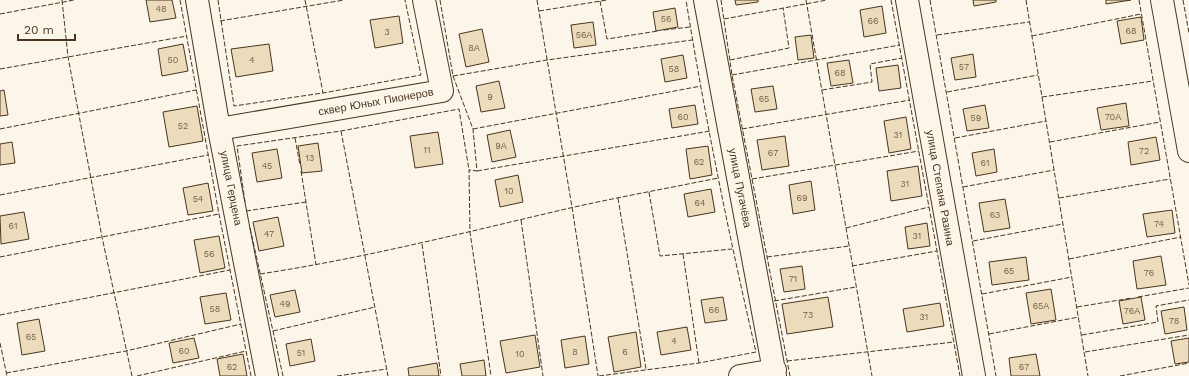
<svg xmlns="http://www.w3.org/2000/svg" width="1189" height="376" viewBox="0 0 1189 376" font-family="'Work Sans',sans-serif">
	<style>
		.building { fill: #ecdcbc; stroke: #4a3520 }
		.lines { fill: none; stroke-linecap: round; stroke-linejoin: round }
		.minor-casing { stroke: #4a3520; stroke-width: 24 }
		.minor { stroke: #fbf6e9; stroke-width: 22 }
		.fence { stroke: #4a3520; stroke-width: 1; stroke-dasharray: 5 2; stroke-linecap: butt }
		.labels { text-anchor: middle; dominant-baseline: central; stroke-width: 3; stroke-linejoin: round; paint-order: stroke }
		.number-label { font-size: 9px; fill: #725f47 }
		.street-label { font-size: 11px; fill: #4a3520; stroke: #fbf6e9 }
	</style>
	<rect width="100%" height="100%" fill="#fbf6e9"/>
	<path class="building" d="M146,0H172L176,18L150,22Z
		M735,0H758V2L736,5Z
		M973,0H996V2L974,6Z
		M1106,0H1131L1106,4Z
		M882,6L886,33L864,37L860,10Z
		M675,8L678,27L656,31L653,12Z
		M399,16L403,43L375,48L370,20Z
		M1141,17L1144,40L1121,44L1117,21Z
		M593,22L596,45L574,48L571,25Z
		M482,29L489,62L466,67L459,34Z
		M811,35L814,58L798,60L795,37Z
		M183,44L188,71L162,76L158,49Z
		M269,44L273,71L236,77L231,49Z
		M973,54L976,77L955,80L951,58Z
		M683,55L687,78L665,82L661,59Z
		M849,60L853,83L831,86L827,63Z
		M898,65L901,88L879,91L876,68Z
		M499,81L505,108L481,112L476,86Z
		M773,86L777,109L755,112L751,89Z
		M4,90L8,115L0,116V91Z
		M1126,103L1129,126L1101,130L1097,108Z
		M695,105L698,124L672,128L669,109Z
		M985,105L989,128L967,131L963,109Z
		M197,106L203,141L169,147L163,112Z
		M906,117L911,149L889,153L884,121Z
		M510,130L516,157L492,162L487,135Z
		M438,132L443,164L415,168L410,136Z
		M785,136L789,166L762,170L757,140Z
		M1156,137L1160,160L1131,165L1128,142Z
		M12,142L15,163L0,165V144Z
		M318,143L322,171L302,173L298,146Z
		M708,146L712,175L690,179L686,149Z
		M277,149L282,178L257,182L252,153Z
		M994,149L997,172L976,176L972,153Z
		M918,166L922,196L891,201L887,171Z
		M518,175L523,202L500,207L495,180Z
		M811,181L815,210L793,214L789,185Z
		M208,183L213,211L188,215L183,188Z
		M711,189L715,212L688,217L684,194Z
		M1005,199L1010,228L984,232L979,203Z
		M1172,210L1175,233L1147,237L1143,214Z
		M24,212L29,239L1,244L0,216Z
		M278,217L284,246L259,251L253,222Z
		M927,223L930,246L908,249L905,227Z
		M219,236L225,268L200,273L194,240Z
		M1161,256L1166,285L1137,289L1133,261Z
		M1026,257L1029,280L992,285L989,262Z
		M802,266L805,289L784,292L780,269Z
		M1051,289L1056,320L1031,324L1026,293Z
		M295,290L300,312L275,317L270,295Z
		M226,293L231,320L205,324L200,297Z
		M723,297L727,320L705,323L701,300Z
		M828,297L833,327L787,334L782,304Z
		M1141,297L1145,320L1123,324L1119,301Z
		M940,303L944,326L907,332L903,309Z
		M1184,307L1187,330L1165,334L1161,311Z
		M39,319L45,351L22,355L17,323Z
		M687,327L691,350L661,355L657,332Z
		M636,332L641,367L614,372L608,337Z
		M535,335L540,367L506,373L500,341Z
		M585,336L589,364L565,368L561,340Z
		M194,338L199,358L173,363L169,343Z
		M1189,338V362L1175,364L1171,341Z
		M311,339L315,361L290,366L286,344Z
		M243,354L247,376H220L217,359Z
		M1036,354L1040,376H1011L1009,358Z
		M484,360L486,376H462L460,364Z
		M437,363L439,376H409L408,368Z"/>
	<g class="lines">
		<g class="minor-casing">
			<path id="minor" d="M197,0L219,129L267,376
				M705,0L775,376
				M907,0L974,376
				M1162,0L1189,151
				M219,129L442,91L424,0
				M740,376L775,370"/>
		</g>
		<use href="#minor" class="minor"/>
		<path class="fence" d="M62,0L68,57L102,237L132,376
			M180,0L219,214L251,376
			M218,0L234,106L323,93L421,75L405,0
			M305,0L323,93
			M440,0L453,76L473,129L477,171L469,170L470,232L491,376
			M537,0L572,207L598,376
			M721,0L732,75L790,376
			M806,0L872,376
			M891,0L960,376
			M930,0L996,376
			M1026,0L1088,376
			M1139,0L1189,285
			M1183,0L1189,33
			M600,1L607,39L658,31
			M539,11L607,0
			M0,14L74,0
			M724,19L827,0
			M220,21L344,0
			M664,30L690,27
			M937,35L1029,22
			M1032,36L1141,14
			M730,60L789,48L783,8
			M0,69L187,36
			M732,75L900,45
			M453,76L547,60L692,40
			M822,90L872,82L870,64L902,58
			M947,92L1038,75
			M1042,97L1153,81
			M0,129L196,90
			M473,129L701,86
			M742,129L910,100
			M341,131L388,376
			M295,138L300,165
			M955,138L1046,121
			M1050,142L1160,122
			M301,171L316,265
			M477,171L710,131
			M752,179L919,151
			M963,187L1054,170
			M649,192L660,256L732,249
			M0,195L208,155
			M618,198L646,369
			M1059,198L1170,179
			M245,202L237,146L341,131L459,109L469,170
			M246,211L306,202
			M521,220L543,376
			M250,228L283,376
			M846,228L929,207
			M973,241L1063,224
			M422,244L441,376
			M683,254L699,363
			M0,257L219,214
			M767,257L849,246
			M1069,259L1181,237
			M852,266L937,251
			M260,274C365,258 467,232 570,208C619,197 669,188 718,178
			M982,294L1072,277
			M1138,297L1189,288
			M774,301L856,287
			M1077,307L1132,298
			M0,315L230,270
			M273,331L375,307
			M989,334L1079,317
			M1082,335L1158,322L1156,306L1189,300
			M0,343L7,376
			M1085,352L1189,335
			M787,361L954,342
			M6,373L126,351L241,324
			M137,376L246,351
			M337,376L387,369
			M599,376L699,363L756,352C729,236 705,118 686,0
			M1120,376L1189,363"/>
	</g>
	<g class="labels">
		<g class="number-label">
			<text x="161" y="9">48</text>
			<text x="666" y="19">56</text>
			<text x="873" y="21">66</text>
			<text x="1131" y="31">68</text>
			<text x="387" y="32">3</text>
			<text x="584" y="35">56А</text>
			<text x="474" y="48">8А</text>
			<text x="173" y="60">50</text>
			<text x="252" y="60">4</text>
			<text x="964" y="67">57</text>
			<text x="674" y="69">58</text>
			<text x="840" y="73">68</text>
			<text x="490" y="97">9</text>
			<text x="764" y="99">65</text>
			<text x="683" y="117">60</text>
			<text x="1113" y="117">70А</text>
			<text x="976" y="118">59</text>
			<text x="183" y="126">52</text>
			<text x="898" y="135">31</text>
			<text x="501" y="146">9А</text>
			<text x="427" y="150">11</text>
			<text x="1144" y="151">72</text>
			<text x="773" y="153">67</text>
			<text x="310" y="158">13</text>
			<text x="699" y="162">62</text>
			<text x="985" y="163">61</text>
			<text x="267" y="166">45</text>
			<text x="905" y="184">31</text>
			<text x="509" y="191">10</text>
			<text x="802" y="198">69</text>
			<text x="198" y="199">54</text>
			<text x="700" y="203">64</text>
			<text x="995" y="215">63</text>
			<text x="1159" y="224">74</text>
			<text x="13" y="226">61</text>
			<text x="269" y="234">47</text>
			<text x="917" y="236">31</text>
			<text x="209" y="254">56</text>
			<text x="1009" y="271">65</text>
			<text x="1149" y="273">76</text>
			<text x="793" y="279">71</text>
			<text x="285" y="304">49</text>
			<text x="1041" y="306">65А</text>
			<text x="215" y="309">58</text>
			<text x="714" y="310">66</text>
			<text x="1132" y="311">76А</text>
			<text x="808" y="315">73</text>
			<text x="924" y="317">31</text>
			<text x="1174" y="321">78</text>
			<text x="31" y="337">65</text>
			<text x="674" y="341">4</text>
			<text x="184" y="351">60</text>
			<text x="575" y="352">8</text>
			<text x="625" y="352">6</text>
			<text x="301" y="353">51</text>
			<text x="520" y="354">10</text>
			<text x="232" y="367">62</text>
			<text x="1024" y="367">67</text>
		</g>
		<g class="street-label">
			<text transform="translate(376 102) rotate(-10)">сквер Юных Пионеров</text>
			<text transform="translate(231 188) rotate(79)">улица Герцена</text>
			<text transform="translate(740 188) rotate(79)">улица Пугачёва</text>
			<text transform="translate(940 188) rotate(80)">улица Степана Разина</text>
		</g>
	</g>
	<path d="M18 34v6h57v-6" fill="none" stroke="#4a3520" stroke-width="2"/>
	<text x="24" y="34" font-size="12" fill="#4a3520" stroke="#fbf6e9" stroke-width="3" paint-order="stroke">20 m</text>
</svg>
